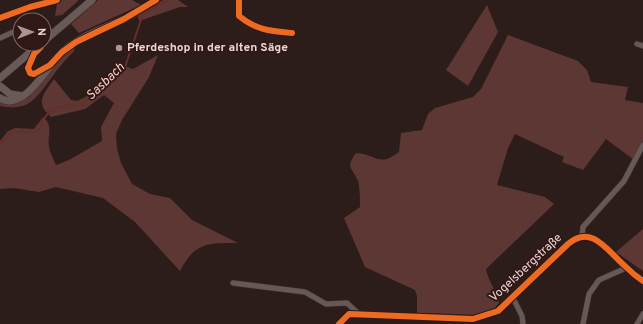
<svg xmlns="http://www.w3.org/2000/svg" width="643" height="324" viewBox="0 0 643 324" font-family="Overpass,sans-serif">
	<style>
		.green { fill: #5d3733 }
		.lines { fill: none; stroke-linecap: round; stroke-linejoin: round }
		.stream { stroke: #682e29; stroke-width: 2 }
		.street-casing { stroke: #473a39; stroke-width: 6 }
		.secondary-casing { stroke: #473a39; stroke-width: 8 }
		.street { stroke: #655857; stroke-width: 5 }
		.secondary { stroke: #695a58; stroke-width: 7 }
		.cycleway-casing { stroke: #321815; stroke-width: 8 }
		.cycleway { stroke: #ed6a23; stroke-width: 6 }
		.poi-dot { fill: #a89694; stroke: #321815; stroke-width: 1.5 }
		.labels { text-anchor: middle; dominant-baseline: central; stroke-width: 4; stroke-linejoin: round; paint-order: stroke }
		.poi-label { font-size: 12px; font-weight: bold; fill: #ead7d5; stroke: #321815; text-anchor: start }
		.street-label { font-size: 12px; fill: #ead7d5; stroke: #321815 }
		.water-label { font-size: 13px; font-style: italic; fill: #fad0ca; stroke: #321815 }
	</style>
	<rect width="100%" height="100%" fill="#2c1d1b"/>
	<path class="green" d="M62,0H79L62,15L55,16L57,4Z
		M98,0H132L141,5L79,33L71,24Z
		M163,0H178L188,7H180L139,21L138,16Z
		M487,5L498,32L468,86L446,70Z
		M508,35L578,61L587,70L591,82L628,87L625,100L643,103V141L634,160L606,139L583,170L562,162L564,157L515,134L508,148L497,185L545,197L554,204L486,269C488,282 497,290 499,303L493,310L478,315L417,313V296L415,290L365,267L344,218L360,207C360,200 360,188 358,181C352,167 345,168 356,153C377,154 378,168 399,152L401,133L422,130L428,114L435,108L473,97L481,89Z
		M75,45L74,51C66,59 58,68 52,77C36,98 29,112 0,106V101L18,103L29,97L63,54Z
		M158,55L149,77L122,120L116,134L117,149L121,163L132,184L150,194L170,198L192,220L238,243C208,243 195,242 180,271L135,222L103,198L56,187L39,192L14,188L0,189V141L8,131L15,128L34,129L43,117C54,126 47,135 49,147C50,153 54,160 56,165L69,160L102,141L101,127L114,103L104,95L85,109L51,117C34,102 44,94 54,79L71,100L77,101C96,94 104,76 119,64L133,69Z
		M643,229V271L616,252Z"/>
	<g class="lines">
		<path class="stream" d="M0,144L13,131L36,132C41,128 40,124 43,120C52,106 65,104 80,106L125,67L143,14L168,0"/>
		<g class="street-casing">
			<path id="street" d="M239,0V16C256,30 270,31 292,33
				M0,18L30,7L57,0
				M0,38L20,29
				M637,44L643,46
				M582,236L583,227L624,181L643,145
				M233,283L305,292L326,304L347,303L360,315
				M513,298L522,316L523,324
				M339,324L349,314L473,319L498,311L568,244C592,223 608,252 626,267C631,272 637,277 643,281
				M583,324L589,294L599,280L626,268
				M637,324L643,314"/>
		</g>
		<g class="secondary-casing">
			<path id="secondary" d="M44,41L92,0
				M0,78L40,44
				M0,86L10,94L23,96
				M0,98C24,113 48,65 62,52C80,36 103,29 124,19C135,13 146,7 156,0"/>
		</g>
		<use href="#street" class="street"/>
		<use href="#secondary" class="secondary"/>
		<g class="cycleway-casing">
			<path id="cycleway" d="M239,0V16C256,30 270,31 292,33
				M0,18L30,7L57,0
				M40,44L41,47L34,54L28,68L30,73L34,74L50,65L62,52L76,42L124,19L156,0
				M339,324L349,314L473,319L498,311L568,244C592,223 608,252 626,267C631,272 637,277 643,281"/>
		</g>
		<use href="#cycleway" class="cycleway"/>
	</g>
	<circle class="poi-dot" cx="119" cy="48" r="4"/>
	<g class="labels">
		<g class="poi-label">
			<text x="127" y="48">Pferdeshop in der alten Säge</text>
		</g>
		<g class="street-label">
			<text transform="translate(526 268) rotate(-43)">Vogelsbergstraße</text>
		</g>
		<g class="water-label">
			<text transform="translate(106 82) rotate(-44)">Sasbach</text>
		</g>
	</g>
	<g transform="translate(32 32) rotate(89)"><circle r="19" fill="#321815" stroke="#7c6462"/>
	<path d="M0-3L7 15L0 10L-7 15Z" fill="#a89694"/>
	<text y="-6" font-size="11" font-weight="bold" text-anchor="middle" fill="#ead7d5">N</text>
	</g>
</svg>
